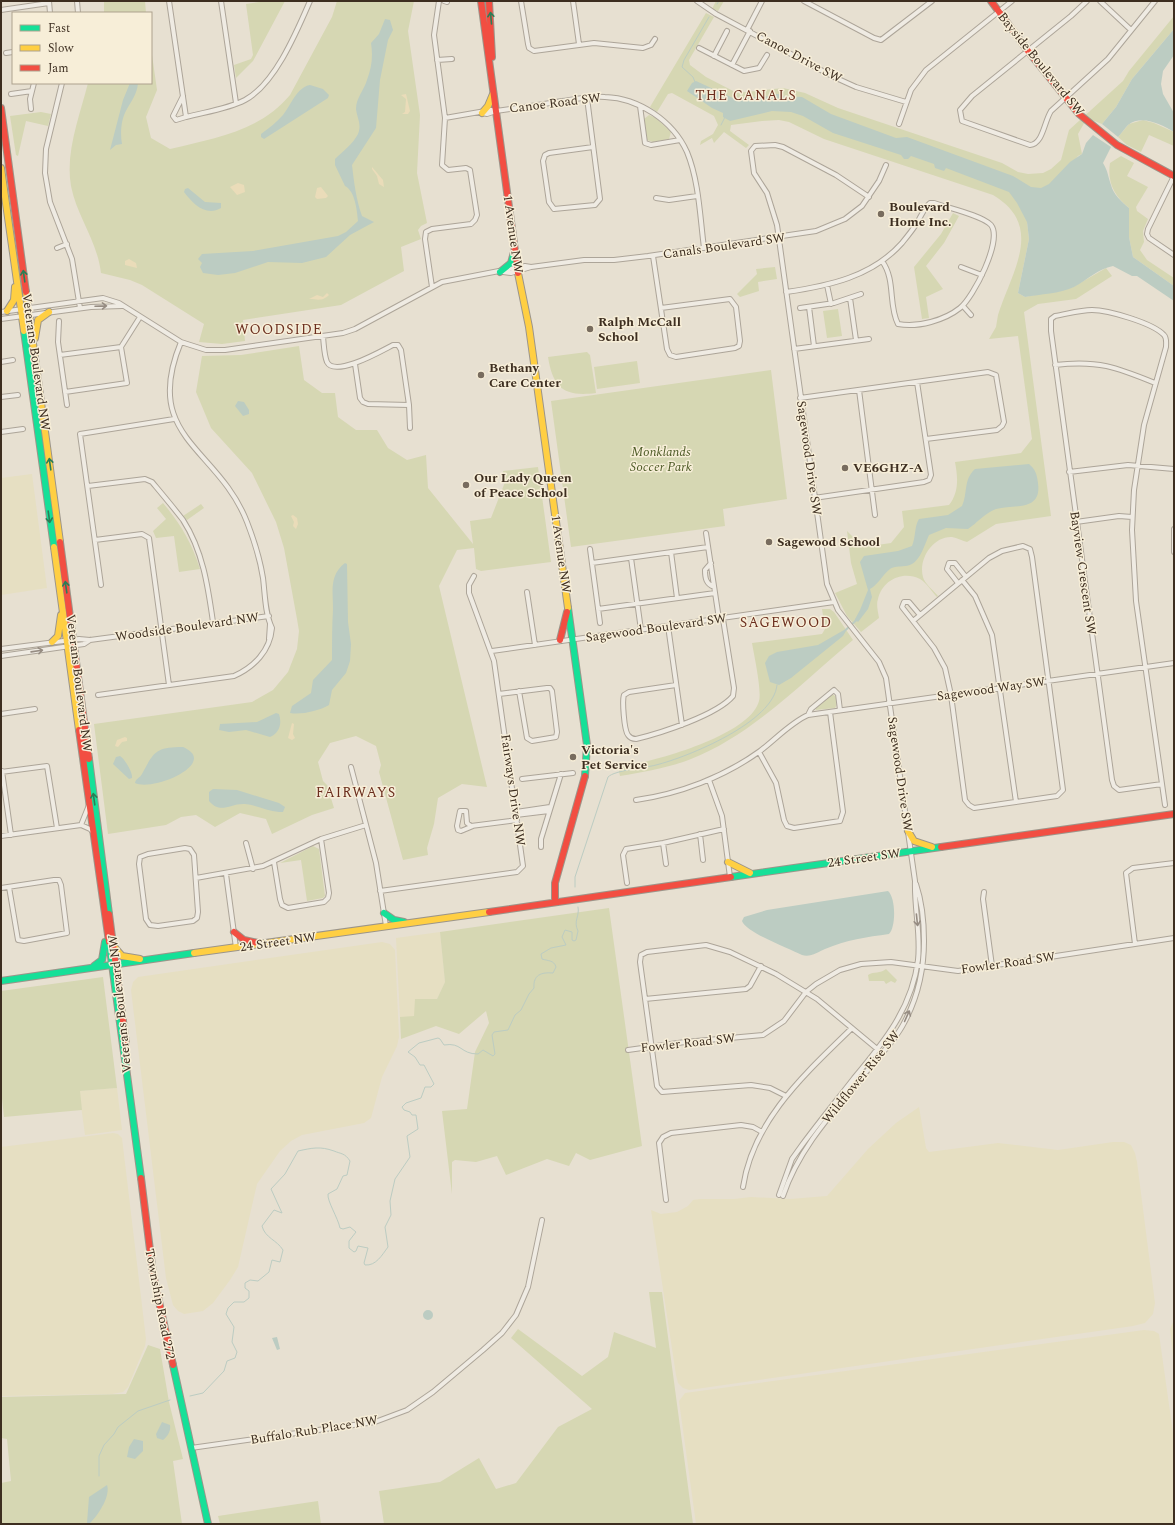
<svg xmlns="http://www.w3.org/2000/svg" width="1175" height="1525" viewBox="0 0 1175 1525" font-family="Spectral,serif">
	<style>
		.farmland { fill: #e6dfc2 }
		.green { fill: #d6d7b3 }
		.sand { fill: #eadcb9 }
		.water { fill: #bcccc2 }
		.lines { fill: none; stroke-linecap: round; stroke-linejoin: round }
		.stream { stroke: #bcccc2; stroke-width: 1 }
		.street-casing { stroke: #ada599; stroke-width: 6 }
		.fast-casing { stroke: #9c958a; stroke-width: 8 }
		.slow-casing { stroke: #9c958a; stroke-width: 8 }
		.jam-casing { stroke: #9c958a; stroke-width: 8 }
		.street { stroke: #efebe3; stroke-width: 4 }
		.fast { stroke: #16e098; stroke-width: 6 }
		.slow { stroke: #ffcf43; stroke-width: 6 }
		.jam { stroke: #f24e42; stroke-width: 6 }
		.oneway { stroke: #2b7e56 }
		.oneway2 { stroke: #968c82 }
		.poi-dot { fill: #786c5e; stroke: #f7eed8; stroke-width: 1.5 }
		.labels { text-anchor: middle; dominant-baseline: central; stroke-width: 3; stroke-linejoin: round; paint-order: stroke }
		.street-label { font-size: 13px; fill: #3d2e20; stroke: #f7eed8 }
		.poi-label { font-size: 13px; font-weight: bold; fill: #3d2e20; stroke: #f7eed8; text-anchor: start }
		.park-label { font-size: 13px; font-style: italic; fill: #4d5a26; stroke: #f7eed8 }
		.neighbourhood-label { font-size: 14px; letter-spacing: 1px; fill: #6b2e1e; stroke: #f7eed8 }
	</style>
	<rect width="100%" height="100%" fill="#e7e0d1"/>
	<path class="farmland" d="M32,474L47,588L1,595V478Z
		M440,932L445,982L437,999L414,1017H400L396,938Z
		M382,942L390,944L395,950L399,1037L397,1046L382,1077L371,1118L364,1123L302,1135L291,1141L280,1151L257,1184L238,1267L230,1280L213,1303L203,1311L184,1314L178,1311L173,1305L166,1278L131,990L133,982L138,977Z
		M117,1088L122,1130L85,1135L79,1091Z
		M919,1107L926,1148L929,1152L998,1143L1058,1150L1113,1142H1124L1131,1145L1135,1153L1137,1162L1155,1303L1153,1314L1145,1323L1133,1326L689,1390L683,1388L678,1383L676,1375L651,1210L661,1214L677,1212L688,1206L693,1200L700,1199H734L751,1197L790,1199L827,1196L868,1149L896,1123Z
		M113,1133L118,1134L122,1138L146,1339L145,1346L128,1387L123,1392L112,1394L1,1396V1147Z
		M1174,1320V1365L1170,1329Z
		M1144,1330L1154,1331L1159,1334L1174,1440V1524H696L679,1401L685,1393Z"/>
	<path class="green" d="M104,1H145L146,13H104Z
		M266,1H285L253,61L236,78L234,65L251,59L253,55L246,4Z
		M337,1H414L408,31L420,115L417,173L427,223L421,226L418,230L421,239L401,247L404,271L341,305L243,320L245,341L222,344L199,342L204,324L142,285L130,280L101,273C97,240 77,217 71,186C65,152 80,115 88,83H151V48L157,90L146,117L151,138L170,149C214,138 259,132 290,95L332,17Z
		M716,1H724L718,11L712,9Z
		M706,13L714,17L689,60L690,65L706,77L737,93L783,88L805,93L838,108L1002,163L1018,172L1028,174L1043,173L1051,169L1061,160L1069,130L1123,81L1129,71L1174,16V29L1132,79L1116,107L1102,124L1087,118L1078,134L1082,154L1078,156L1027,222L1029,239L1018,293L1025,297L1073,287L1106,268L1112,276L1076,299L1038,304L1024,312L1051,516L996,524L967,542C963,541 957,538 952,537C933,536 918,559 923,577C924,583 934,591 938,596L937,597C932,592 926,582 920,579C903,570 882,580 878,599C876,604 878,612 879,618L861,632L847,616L835,593L857,584L851,563L847,531L863,547L891,543L904,527L902,511L949,505C959,492 958,478 955,462L1021,453L1032,439L1018,336L989,339L996,327L998,315C1012,271 1045,226 993,195L824,139L789,122L779,120L762,121L731,125L730,131L749,145L746,148L724,132L714,143L712,138L700,145L701,141L713,134L718,125L714,116L672,93L668,94L657,112L650,107Z
		M41,112L51,114L48,126L26,121L18,156L16,155L10,116Z
		M649,115L656,118L671,132L669,139L653,142L647,140L644,119Z
		M1143,120L1154,123L1174,132V146L1149,135L1141,152L1127,145L1118,137L1129,124Z
		M1121,156L1134,163L1127,176L1148,187L1136,207L1137,211L1148,219L1143,231L1144,242L1140,250L1147,260L1174,278V286L1133,257L1129,237V208C1114,196 1107,182 1110,163Z
		M953,213L959,216L944,243L926,266L943,289L926,297L929,318L922,319L914,267L941,234Z
		M775,267L777,279L758,282L759,291L740,297L737,294L757,274L756,269Z
		M838,309L842,336L827,338L823,311Z
		M299,346L304,380L322,393H335L338,417L356,430H377L388,448L407,460L426,455L428,488L473,544L470,521L491,518L505,482L503,471L538,467L551,562L481,571L476,569L474,548L457,550L439,586L487,787L462,784L438,798L434,824L427,848L428,855L403,860L379,772L381,765L376,746L356,736L330,743L318,762L323,781L327,785L334,808L312,815L272,834L266,819L240,813L215,827L196,815L181,817L166,825L108,834L94,724L252,702L273,690L288,672L297,649L299,631L297,619L284,548L276,522L252,473L211,428L196,392L202,356L241,355Z
		M587,352L590,355L596,393C564,397 553,388 548,357Z
		M637,361L640,383L597,389L594,367Z
		M771,370L787,499L723,509L725,526L571,547L551,401Z
		M163,503C180,523 192,543 200,569L179,572L174,536L156,538L153,531L166,519L157,508Z
		M201,504L204,508L187,520L183,516Z
		M822,609H830L834,612L853,640C804,681 751,736 691,759C668,768 644,772 620,776L618,767C650,763 750,736 759,701C762,691 754,655 752,643L822,634L825,629Z
		M831,695H834C837,698 838,704 835,708L816,710V707Z
		M313,846L319,849L325,896L323,898L307,901L301,860L280,863Z
		M609,908L642,1146L590,1160L576,1153L569,1166L547,1159L506,1175L497,1156L476,1162L455,1160L452,1162V1194L442,1111L467,1109L475,1052L489,1023L486,1011L459,1034L436,1026L401,1039L400,1017L414,1016L415,999H437L445,982L440,932Z
		M886,969L897,980L895,983L891,981L886,984L884,981H869L868,975C874,971 880,974 886,969Z
		M103,977L117,1088L80,1091L82,1110L4,1117L1,1089V991Z
		M649,1292H662L693,1524H384L379,1491L440,1482L479,1458L496,1489L516,1483L558,1427L592,1409L511,1338L518,1329L582,1376L608,1357L614,1332L656,1348Z
		M148,1345L160,1349L169,1402L183,1459L173,1461L182,1524H1V1483L11,1481L7,1439L1,1438V1397L126,1394Z
		M318,1501L321,1524H220L218,1516Z"/>
	<path class="sand" d="M406,94L410,111L408,114H402L405,112L406,99L401,95Z
		M372,167L383,180L384,187L379,184L377,176L372,169Z
		M238,183L244,185L245,192L237,195L230,187Z
		M321,187L328,196L326,198L317,199L315,197L317,188Z
		M129,259L136,263L137,268L125,265V261Z
		M327,293L329,295C322,302 317,299 309,299L317,295L323,297Z
		M293,515L297,518L298,524L296,529L293,526L294,522L291,516Z
		M292,723L294,724L293,734L295,738L292,740L288,738Z
		M125,737L127,738V741L122,742L118,747L115,746L117,740Z"/>
	<path class="water" d="M385,19L390,20L393,30L388,40L380,80L376,128L352,165C354,182 356,199 362,216L374,222L350,235L326,257L302,263L268,262L235,273L218,275L203,273L200,267L202,263L198,259L202,254L253,251L338,236L346,232L358,221C357,210 355,191 345,186L335,165V159C343,151 353,144 358,134C362,124 357,118 356,109C356,98 364,90 367,80C372,67 373,56 371,43L379,34Z
		M1174,29V55L1163,71L1161,84L1163,94L1174,113V132C1162,125 1142,114 1128,125C1125,128 1121,134 1118,137L1102,124L1116,107L1132,79Z
		M696,81L733,98L775,96L776,94H782L783,96L802,97L831,114L896,138L907,137L1013,176L1031,187L1041,188L1049,184L1070,162L1082,154L1086,143L1093,135L1111,147L1103,163C1108,171 1108,177 1111,185C1113,194 1122,202 1129,208V237L1133,257L1174,286V301L1137,276H1132L1113,266C1098,269 1087,280 1074,287C1059,294 1041,294 1025,297L1018,293L1029,239L1027,222L1017,203L1009,192L946,168L944,171L935,168L934,164L911,156L908,159H904L901,155L833,133L803,116L791,112L772,111L730,121L723,117V113L712,108L687,91L692,83Z
		M130,83H138C137,94 132,100 127,109C121,119 120,133 122,144L116,145L110,150L123,100Z
		M310,85L323,89L329,95L328,98L264,139L261,137V134C269,128 277,122 283,115C291,105 297,87 310,85Z
		M188,188L205,202L221,203V208C206,217 193,204 184,192L185,189Z
		M238,401L244,402L249,410V414L243,416L235,406Z
		M1029,464C1035,469 1037,474 1038,483C1042,512 1014,504 996,509C985,513 977,523 968,529L946,528L929,535C924,546 919,566 905,566C899,567 894,566 890,569C882,575 879,584 870,589L872,597L868,609L858,622L857,621L846,631L843,636L791,678L779,685L770,682L765,663L769,656L777,652L818,645L844,630L854,621L860,610L868,590L860,562L864,556L898,551L912,546C916,537 914,527 919,519L948,515L962,506C968,493 963,480 975,469Z
		M345,563L347,564L348,622L351,644L350,661L346,673L332,690L329,705C319,711 301,715 290,713L292,706L311,693L313,680L332,660C332,643 332,626 333,609C333,592 329,575 345,563Z
		M276,713L279,714C282,723 280,733 270,737L246,730L229,732L219,730L220,724L257,722Z
		M183,747C220,763 153,792 135,783C136,778 140,778 142,774C154,752 155,747 183,747Z
		M120,756C125,759 133,773 132,778L129,779L113,764L116,757Z
		M213,789L237,790L279,803L285,807L283,812H279C267,811 256,805 245,804C230,803 221,815 209,801V792Z
		M888,891C896,898 896,927 889,934C867,937 846,940 825,949C818,952 810,958 802,955C790,949 745,932 742,921L744,917L767,910Z
		M423 1315a5 5 0 1 1 10 0a5 5 0 1 1-10 0Z
		M277,1337L280,1349L277,1350L272,1338Z
		M162,1422L170,1425C171,1431 168,1436 163,1440L157,1438L156,1434Z
		M134,1439L143,1441V1451L135,1459L127,1457L129,1447Z
		M107,1485C111,1496 97,1517 89,1524L87,1523L89,1497Z"/>
	<g class="lines">
		<path class="stream" d="M717,4L719,1
			M695,82L693,77L682,67L684,60L709,17
			M721,125L725,117
			M575,887V877L608,777C615,770 645,768 656,765C688,757 774,722 777,685
			M190,1396L203,1393L224,1371L227,1361L235,1358L237,1352L232,1342L234,1327L226,1314L228,1308L234,1302H244L249,1298V1291L245,1288V1283L250,1280L258,1281L269,1272L272,1260L280,1262L283,1250C277,1240 265,1238 262,1226L274,1210L282,1213L271,1189L285,1174L298,1151C312,1148 320,1146 334,1151C341,1154 345,1153 350,1161L347,1175L343,1176L337,1189L328,1194C327,1201 338,1218 340,1228L343,1229L350,1227L356,1232L349,1241V1248L354,1252L356,1251L358,1246L368,1248L364,1263L365,1265C376,1266 382,1255 388,1247L385,1227L391,1215L390,1201L395,1179L410,1157L407,1136L418,1129L416,1115H412L410,1112L404,1110L402,1107L406,1103L421,1098L425,1087H431L434,1084L424,1065H420L415,1057L408,1052L419,1043L438,1038L440,1039L444,1045C462,1042 460,1054 478,1054L483,1050L493,1056L495,1054L492,1035L494,1032L508,1030L515,1015L521,1010L529,994L534,988C533,975 541,972 553,973L556,967C554,960 548,961 542,959L541,954L551,948L566,945L562,937L565,930L572,932V940L574,941L576,940L578,931C573,921 580,916 578,907
			M99,1476V1456L104,1445L114,1434L118,1427L138,1411L170,1400"/>
		<g class="street-casing">
			<path id="street" d="M49,1L50,13
				M77,1L78,13
				M169,1L186,117C205,112 228,109 245,100C275,84 297,31 310,1
				M221,1L236,103
				M444,1L447,2
				M521,1L528,44L529,48L534,51L594,43L643,48L651,45L655,39
				M573,1L579,44
				M697,1L716,14L834,77L856,87L906,102
				M804,1L874,38L881,40L932,1
				M1087,1L1071,16L972,96L960,110L962,121L1030,145C1043,144 1044,122 1051,111L1108,59L1155,1
				M1100,1L1131,30
				M1,10L49,3
				M747,30L762,1
				M699,48L744,71L759,68L767,55
				M6,53L13,52
				M714,56L727,31
				M437,60L452,59
				M732,65L750,31
				M62,83L46,149L45,173L50,202L72,259L80,308
				M11,94L32,91
				M183,96L173,116L176,120L186,117
				M587,98L600,199L595,205L554,209L549,202L543,161L545,155L549,153L593,147
				M640,106L645,143L651,145L680,140
				M31,109L30,99L34,83
				M482,113L487,114L496,111
				M445,118L491,110L496,111C518,108 540,105 562,101C576,99 591,96 605,97C639,98 673,121 687,152C699,181 700,217 704,248
				M899,124L911,90L926,70L1012,1
				M1174,176L1148,229L1147,234L1149,238L1174,255
				M656,198L669,200L697,196
				M57,248L67,244
				M653,256L667,349L670,355L676,357L735,348L739,346L740,341L736,307L730,299L661,308
				M961,267L982,275
				M503,272L511,273L531,267
				M827,285L831,304
				M432,287L425,239L426,232L432,229L471,224L475,220L477,215L470,170L466,168L448,170L442,165L445,118L434,35L439,1
				M786,292C828,286 872,277 902,243C906,238 911,232 915,226C920,219 923,209 930,203H934C948,208 981,215 991,225C1003,240 973,298 960,308C945,320 918,328 898,324C888,305 896,280 882,261
				M850,298L856,340
				M963,306L971,315
				M809,307L814,346
				M800,308L834,303L861,294
				M1,312L103,298L119,303L181,342L206,350H225L343,333L355,329L442,282L525,266L531,267L584,260H614L648,256L816,231L845,219L862,206L879,181L886,165
				M1,319L91,307L122,306
				M59,321L58,342L67,405
				M323,337C324,345 324,355 327,362C335,378 383,350 393,345H398L401,350L409,405L368,404L363,402L360,398L355,364
				M794,349L869,339
				M60,355L121,347
				M1,362L13,360
				M1055,365C1098,360 1116,367 1155,383
				M859,390L875,515
				M65,392L127,383L121,347L140,317
				M1,397L18,395
				M800,398L988,372L996,375L1004,422L1002,426L997,430L926,439
				M409,405L410,428
				M1,432L23,429
				M1069,472L1128,465L1174,469
				M88,486L145,479L152,482C162,494 173,507 183,520C203,551 208,587 213,622
				M814,498L924,482L929,480L931,475L917,382
				M1076,522L1119,516L1132,517
				M1174,529V552
				M706,533L719,619
				M95,540L142,534L149,538L169,685
				M1023,546L1030,549L1032,557L1063,790L1057,796L974,808L969,805L965,800L951,695L945,668L934,648L913,621L989,558L1002,551Z
				M590,549L600,623
				M671,552L677,598
				M631,558L641,630
				M592,563L708,547
				M711,563L705,570C705,578 706,584 714,587
				M962,580L975,596L992,635L1016,802
				M958,583L947,569L949,563H955L966,577
				M101,585L80,434L174,419
				M527,592L535,645
				M598,609L715,593
				M913,621L902,607L904,602H909L920,615
				M668,626L682,725
				M269,639L270,624
				M1,649L79,639L90,640L269,616
				M492,651L834,602
				M1,656L84,644L90,640
				M676,685L629,692L624,695C622,700 624,730 628,735C630,738 633,739 636,739C661,733 717,715 733,696L734,688L723,619
				M499,694L547,688H550L552,691L557,732L556,737L532,741L527,738L519,691
				M98,695L234,676C254,667 270,651 272,628C265,614 265,594 263,578C260,559 254,540 247,522C218,447 141,438 181,342
				M1,714L35,709
				M808,715L811,709L834,690L838,694L840,710
				M759,752L776,783L784,820L787,826L794,828L840,821L843,812L830,712
				M351,767L376,863L386,926
				M2,771L11,835
				M1,772L47,766L57,828
				M522,779L573,773
				M709,780L722,816L730,877
				M1162,784L1119,790L1114,786L1112,780L1051,331V319L1055,316C1067,314 1080,310 1092,310C1108,310 1153,323 1164,335C1167,338 1166,343 1166,347L1144,425L1134,490L1132,530L1136,601L1165,805
				M636,800C679,794 724,777 760,751C775,740 790,723 808,715L1174,663
				M516,812L550,807
				M516,815L549,811
				M81,825L89,805
				M473,826L461,831L458,830L457,826L460,811H466L467,823L471,826L517,820
				M700,834L703,860
				M1,836L81,825L90,829L93,832
				M246,843L253,869
				M663,843L666,864
				M541,847V839L561,774
				M185,848L190,849L194,855L198,912L197,918L193,921L158,926L150,925L146,919L139,864L140,857L148,854Z
				M274,862L280,899L282,905L288,908L324,902L328,898L329,893L321,839
				M226,874L236,948
				M196,878L263,866L321,839L366,825
				M627,883L623,855L626,849L663,843L724,829
				M1,888L54,880H59L61,885L67,933L24,941L18,940L9,887
				M380,891L517,872L523,866L494,661L469,593V585L474,576
				M984,892L983,899L992,966
				M1135,944L1126,873L1133,868L1174,863
				M645,999L746,989L750,986L761,966
				M628,1050L685,1042L763,1035L784,1021L806,992L816,984L840,970L861,964L891,962L958,971L1174,938
				M786,1096L770,1088L751,1085L662,1092L657,1086L640,962L641,955L647,952L706,945L730,952L776,974L817,999L882,1053
				M743,1187C753,1120 806,1073 852,1028
				M779,1195L792,1159L802,1145C819,1122 837,1100 854,1078C884,1042 912,1008 918,960C921,934 914,908 915,881L886,678L879,662L838,610L827,584L777,225L767,193L754,173L751,151L755,146L775,145L783,147L836,175L869,197
				M783,1196C800,1145 838,1107 871,1066C883,1052 896,1039 904,1023C918,997 924,970 924,941C924,922 922,902 916,884
				M666,1200L659,1143L663,1137L671,1133L741,1125L753,1127L762,1132
				M191,1448L375,1422L407,1410L433,1392L483,1350L502,1333L516,1315L528,1287L542,1220"/>
		</g>
		<g class="fast-casing">
			<path id="fast" d="M500,272L511,263L514,252
				M24,331L54,547
				M568,608L587,745L585,776
				M89,759L109,914
				M731,877L941,847
				M384,913L394,920L404,922
				M109,942L141,1178
				M94,966L102,960L105,942
				M1,981L194,953
				M173,1365L208,1524"/>
		</g>
		<g class="slow-casing">
			<path id="slow" d="M482,113L488,106L493,94
				M1,168L24,331
				M518,273L529,327L568,608
				M26,292L60,542
				M7,311L14,300L15,287
				M35,338L38,320L49,312
				M54,547L79,730
				M52,642L58,636L61,615
				M908,831L914,841L932,847
				M728,862L750,873
				M115,948L122,956L140,959
				M194,953L489,912"/>
		</g>
		<g class="jam-casing">
			<path id="jam" d="M481,1L518,273
				M489,1L492,57
				M991,1L1028,51L1079,114L1117,145L1174,176
				M1,108L26,292
				M60,542L89,759
				M560,640L567,612
				M79,730L109,942
				M941,847L1174,814
				M555,902V883L585,776
				M489,912L731,877
				M109,914L126,1044
				M234,932L244,940L258,943
				M141,1178L153,1274L173,1365"/>
		</g>
		<use href="#street" class="street"/>
		<use href="#fast" class="fast"/>
		<use href="#slow" class="slow"/>
		<use href="#jam" class="jam"/>
	</g>
	<defs><path id="oneway-shaft" d="M-6 0H5M1.5-3L5.5 0L1.5 3" fill="none" stroke-width="1.6" stroke-linecap="round" stroke-linejoin="round"/></defs>
	<g class="oneway">
		<use href="#oneway-shaft" transform="translate(491 18) rotate(-95)"/>
		<use href="#oneway-shaft" transform="translate(24 276) rotate(-98)"/>
		<use href="#oneway-shaft" transform="translate(50 464) rotate(-98)"/>
		<use href="#oneway-shaft" transform="translate(49 517) rotate(82)"/>
		<use href="#oneway-shaft" transform="translate(66 587) rotate(-98)"/>
		<use href="#oneway-shaft" transform="translate(94 799) rotate(-98)"/>
	</g>
	<g class="oneway2">
		<use href="#oneway-shaft" transform="translate(101 306) rotate(-2)"/>
		<use href="#oneway-shaft" transform="translate(37 651) rotate(-8)"/>
		<use href="#oneway-shaft" transform="translate(917 920) rotate(84)"/>
		<use href="#oneway-shaft" transform="translate(907 1016) rotate(-66)"/>
	</g>
	<g class="poi-dot">
		<circle cx="881" cy="214" r="4"/>
		<circle cx="590" cy="329" r="4"/>
		<circle cx="481" cy="375" r="4"/>
		<circle cx="845" cy="468" r="4"/>
		<circle cx="466" cy="485" r="4"/>
		<circle cx="769" cy="542" r="4"/>
		<circle cx="573" cy="757" r="4"/>
	</g>
	<g class="labels">
		<g class="street-label">
			<text transform="translate(799 57) rotate(28)">Canoe Drive SW</text>
			<text transform="translate(1041 64) rotate(51)">Bayside Boulevard SW</text>
			<text transform="translate(555 103) rotate(-7)">Canoe Road SW</text>
			<text transform="translate(513 234) rotate(82)">1 Avenue NW</text>
			<text transform="translate(724 246) rotate(-8)">Canals Boulevard SW</text>
			<text transform="translate(36 362) rotate(82)">Veterans Boulevard NW</text>
			<text transform="translate(809 458) rotate(82)">Sagewood Drive SW</text>
			<text transform="translate(561 554) rotate(82)">1 Avenue NW</text>
			<text transform="translate(1083 573) rotate(82)">Bayview Crescent SW</text>
			<text transform="translate(187 627) rotate(-8)">Woodside Boulevard NW</text>
			<text transform="translate(656 628) rotate(-8)">Sagewood Boulevard SW</text>
			<text transform="translate(79 683) rotate(83)">Veterans Boulevard NW</text>
			<text transform="translate(991 689) rotate(-8)">Sagewood Way SW</text>
			<text transform="translate(900 774) rotate(82)">Sagewood Drive SW</text>
			<text transform="translate(513 790) rotate(82)">Fairways Drive NW</text>
			<text transform="translate(864 858) rotate(-8)">24 Street SW</text>
			<text transform="translate(278 942) rotate(-8)">24 Street NW</text>
			<text transform="translate(1008 963) rotate(-8)">Fowler Road SW</text>
			<text transform="translate(120 1004) rotate(-96)">Veterans Boulevard NW</text>
			<text transform="translate(688 1043) rotate(-6)">Fowler Road SW</text>
			<text transform="translate(861 1077) rotate(-51)">Wildflower Rise SW</text>
			<text transform="translate(160 1304) rotate(79)">Township Road 272</text>
			<text transform="translate(314 1430) rotate(-9)">Buffalo Rub Place NW</text>
		</g>
		<g class="poi-label">
			<text x="889" y="207">Boulevard<tspan x="889" dy="15">Home Inc.</tspan></text>
			<text x="598" y="322">Ralph McCall<tspan x="598" dy="15">School</tspan></text>
			<text x="489" y="368">Bethany<tspan x="489" dy="15">Care Center</tspan></text>
			<text x="853" y="468">VE6GHZ-A</text>
			<text x="474" y="478">Our Lady Queen<tspan x="474" dy="15">of Peace School</tspan></text>
			<text x="777" y="542">Sagewood School</text>
			<text x="581" y="750">Victoria's<tspan x="581" dy="15">Pet Service</tspan></text>
		</g>
		<g class="park-label">
			<text x="661" y="452">Monklands<tspan x="661" dy="15">Soccer Park</tspan></text>
		</g>
		<g class="neighbourhood-label">
			<text x="746" y="95">THE CANALS</text>
			<text x="279" y="329">WOODSIDE</text>
			<text x="786" y="622">SAGEWOOD</text>
			<text x="356" y="792">FAIRWAYS</text>
		</g>
	</g>
	<rect width="1175" height="1525" fill="none" stroke="#3d2e20" stroke-width="4"/>
	<rect x="12" y="12" width="140" height="72" fill="#f7eed8" stroke="#ada18e"/>
	<rect x="20" y="25" width="20" height="6" fill="#16e098" stroke="#ada18e"/>
	<text x="48" y="32" font-size="12" fill="#3d2e20">Fast</text>
	<rect x="20" y="45" width="20" height="6" fill="#ffcf43" stroke="#ada18e"/>
	<text x="48" y="52" font-size="12" fill="#3d2e20">Slow</text>
	<rect x="20" y="65" width="20" height="6" fill="#f24e42" stroke="#ada18e"/>
	<text x="48" y="72" font-size="12" fill="#3d2e20">Jam</text>
</svg>
